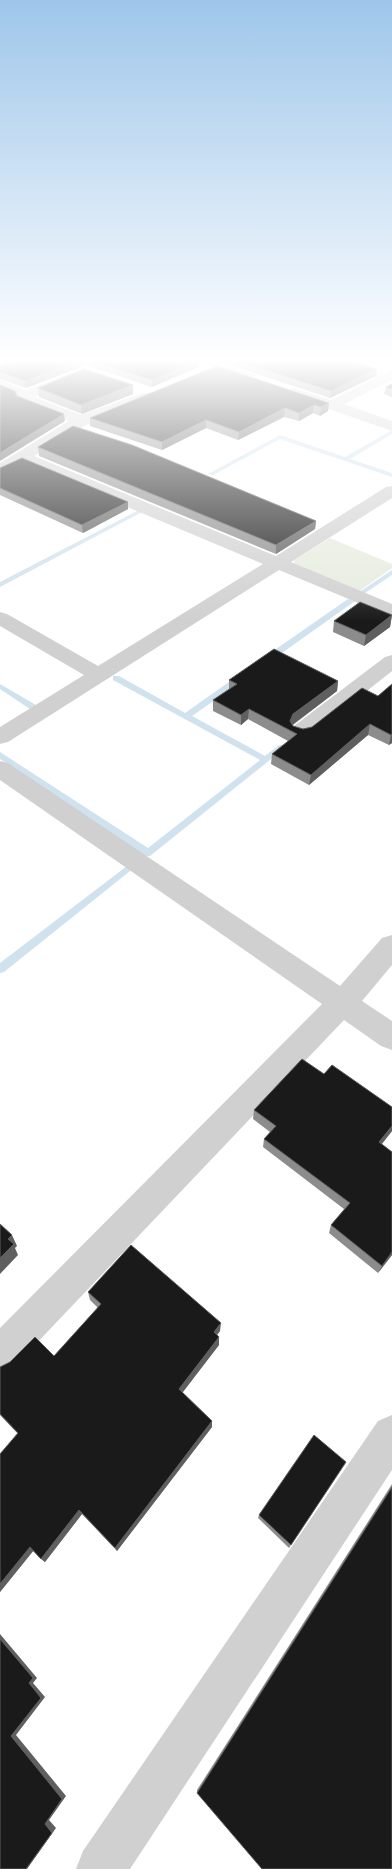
<svg xmlns="http://www.w3.org/2000/svg" width="392" height="1869" viewBox="0 0 392 1869" font-family="'Public Sans',sans-serif">
	<style>
		.green { fill: #e6ecdf }
		.lines { fill: none; stroke-linecap: round; stroke-linejoin: round }
		.stream { fill: #cfe2ee; fill-rule: evenodd }
		.street { fill: #d0d0d0; fill-rule: evenodd }
		.wall { fill: #8c8c8c }
		.shaded-wall { fill: #5f5f5f }
		.building { fill: #1a1a1a; stroke: #5f5f5f }
	</style>
	<rect width="100%" height="100%" fill="#fff"/>
	<path class="green" d="M330,538L392,564V568L358,592L295,565L294,560Z"/>
	<g class="lines">
		<path class="stream" d="M364,368L383,374L384,375L381,377L362,371Z
			M392,430V434L350,459L392,473V477L280,439L213,475L208,474L280,435L345,457Z
			M137,511L142,512L0,587V582Z
			M392,570V575L365,593H361V591Z
			M348,599L355,601L272,660H266V656Z
			M113,676H119L185,713L236,677H242V681L192,716L265,756L279,745H285L286,747L150,856H144L142,854L0,759V752L148,848L260,760L113,680Z
			M0,684L36,705V709H30L0,689Z
			M127,866L130,867L132,869L130,871L4,972L0,973V963Z"/>
		<path class="street" d="M192,361H212L256,375L258,378L256,381H246L194,364Z
			M392,370V380L344,404L392,421V431L289,395L287,392L289,389L294,388L331,400Z
			M73,372L80,376L78,379L34,397L81,415L143,393H153L155,396L153,399L86,425L34,456L276,556L386,487L392,486V498L291,562L392,604V617L279,570L8,742L0,744V727L84,675L0,626V612L7,614L98,666L263,564L23,463L0,475V463L69,421L19,401L18,397L0,389V380L26,390Z
			M392,655V671L310,736L302,738L294,736L291,731L294,726L385,657Z
			M0,761L8,763L340,986L382,938L392,935V965L362,1001L392,1021V1050L381,1046L344,1020L13,1368L0,1374V1328L322,1004L0,780Z
			M392,1415V1470L130,1869H76L83,1851L378,1421Z"/>
	</g>
	<path class="wall" d="M13,361H198V367L152,387L86,365L26,388L0,379V365Z
		M217,361H351L376,376L330,398Z
		M392,384V397L384,394L386,387Z
		M133,385V394L82,414L39,397L38,388Z
		M329,403L328,411L320,416L313,413L299,421L284,417L238,440L206,428L162,450L90,426V418Z
		M38,447L316,521L315,529L276,554L39,456Z
		M0,468L128,509L83,533L0,495Z
		M392,615L390,627L364,646L333,632L334,621Z
		M229,680L338,681L337,691L293,725V726L303,729L312,727L378,696L392,684V743L389,745L368,735L309,785L271,764L272,754L288,741L248,719L241,725L213,711V700L229,689Z
		M254,1110L392,1131L382,1144L392,1152V1255L378,1273L329,1233L331,1225L344,1209L263,1147L264,1139L270,1132L253,1119Z
		M88,1292L220,1331L217,1335L219,1345L182,1392L212,1427L117,1551L82,1514L45,1562L33,1551L0,1592V1454L18,1434L0,1415V1367L54,1356L98,1308L90,1300Z
		M346,1462L289,1548L258,1518L259,1515Z
		M392,1484V1869L197,1793V1790Z"/>
	<path class="shaded-wall" d="M79,361H85L86,365L26,388L25,381Z
		M198,361V367L152,387V380Z
		M377,369L376,376L330,398L331,391Z
		M133,385V394L82,414L81,405Z
		M329,403L328,411L320,416L321,407Z
		M314,405L313,413L299,421V413Z
		M285,408L284,417L238,440L239,432Z
		M64,414L65,421L0,461V453Z
		M206,420V428L162,450V442Z
		M128,502V509L83,533L82,525Z
		M316,521L315,529L276,554V545Z
		M392,615L390,627L364,646L366,635Z
		M338,681L337,691L292,725L289,732L290,721L293,714Z
		M249,709L248,719L241,725V715Z
		M370,724L368,735L309,785L311,775Z
		M392,734V743L389,745L391,735Z
		M392,1126V1131L376,1151L379,1142Z
		M12,1235L17,1246L15,1248L18,1255L0,1274V1258L8,1239Z
		M392,1252V1255L378,1273L382,1266Z
		M221,1323L220,1331L213,1340L214,1332Z
		M219,1337V1345L180,1396L179,1389Z
		M212,1421V1427L117,1551L115,1548Z
		M79,1510L82,1514L45,1562L41,1559Z
		M30,1547L34,1550L0,1592V1584Z
		M0,1634L37,1678L33,1683L45,1697L16,1735L66,1796L49,1820L56,1828L27,1869H26L45,1824L11,1736L29,1683L0,1639Z"/>
	<path class="building" d="M13,361H79L25,381L0,372V365Z
		M92,361H198L152,380Z
		M237,361H351L377,369L331,391Z
		M217,366L329,403L321,407L314,405L299,413L285,408L239,432L206,420L162,442L90,418Z
		M84,369L133,385L81,405L38,388Z
		M392,384V389L386,387Z
		M0,385L15,391L17,396L64,414L0,453Z
		M73,426L132,445L316,521L276,545L38,447Z
		M22,458L128,502L82,525L0,488V468Z
		M360,602L392,615L366,635L334,621Z
		M274,649L338,681L293,714L290,721L293,726L303,729L312,727L362,688L378,696L392,684V734L391,735L370,724L311,775L272,754L297,734L249,709L241,715L213,700L237,684L229,680Z
		M302,1059L324,1074L332,1065L392,1107V1126L379,1142L392,1152V1252L382,1266L331,1225L350,1203L264,1139L276,1126L254,1110Z
		M0,1224L12,1235L8,1239L14,1244L0,1258Z
		M131,1245L221,1323L214,1332L219,1337L179,1389L212,1421L115,1548L79,1510L41,1559L30,1547L0,1584V1454L18,1433L0,1414V1367L10,1362L35,1337L54,1356L101,1304L88,1292Z
		M314,1435L346,1462L291,1545L259,1515Z
		M392,1487V1869H262L197,1793Z
		M0,1639L33,1678L29,1683L41,1698L11,1736L62,1799L45,1824L52,1833L26,1869H0Z"/>
	<linearGradient id="sky" x2="0" y2="1"><stop stop-color="#9ec6ea"/><stop offset="0.58" stop-color="#fff"/><stop offset="1" stop-color="#fff" stop-opacity="0"/></linearGradient>
	<rect width="392" height="622" fill="url(#sky)"/>
</svg>
